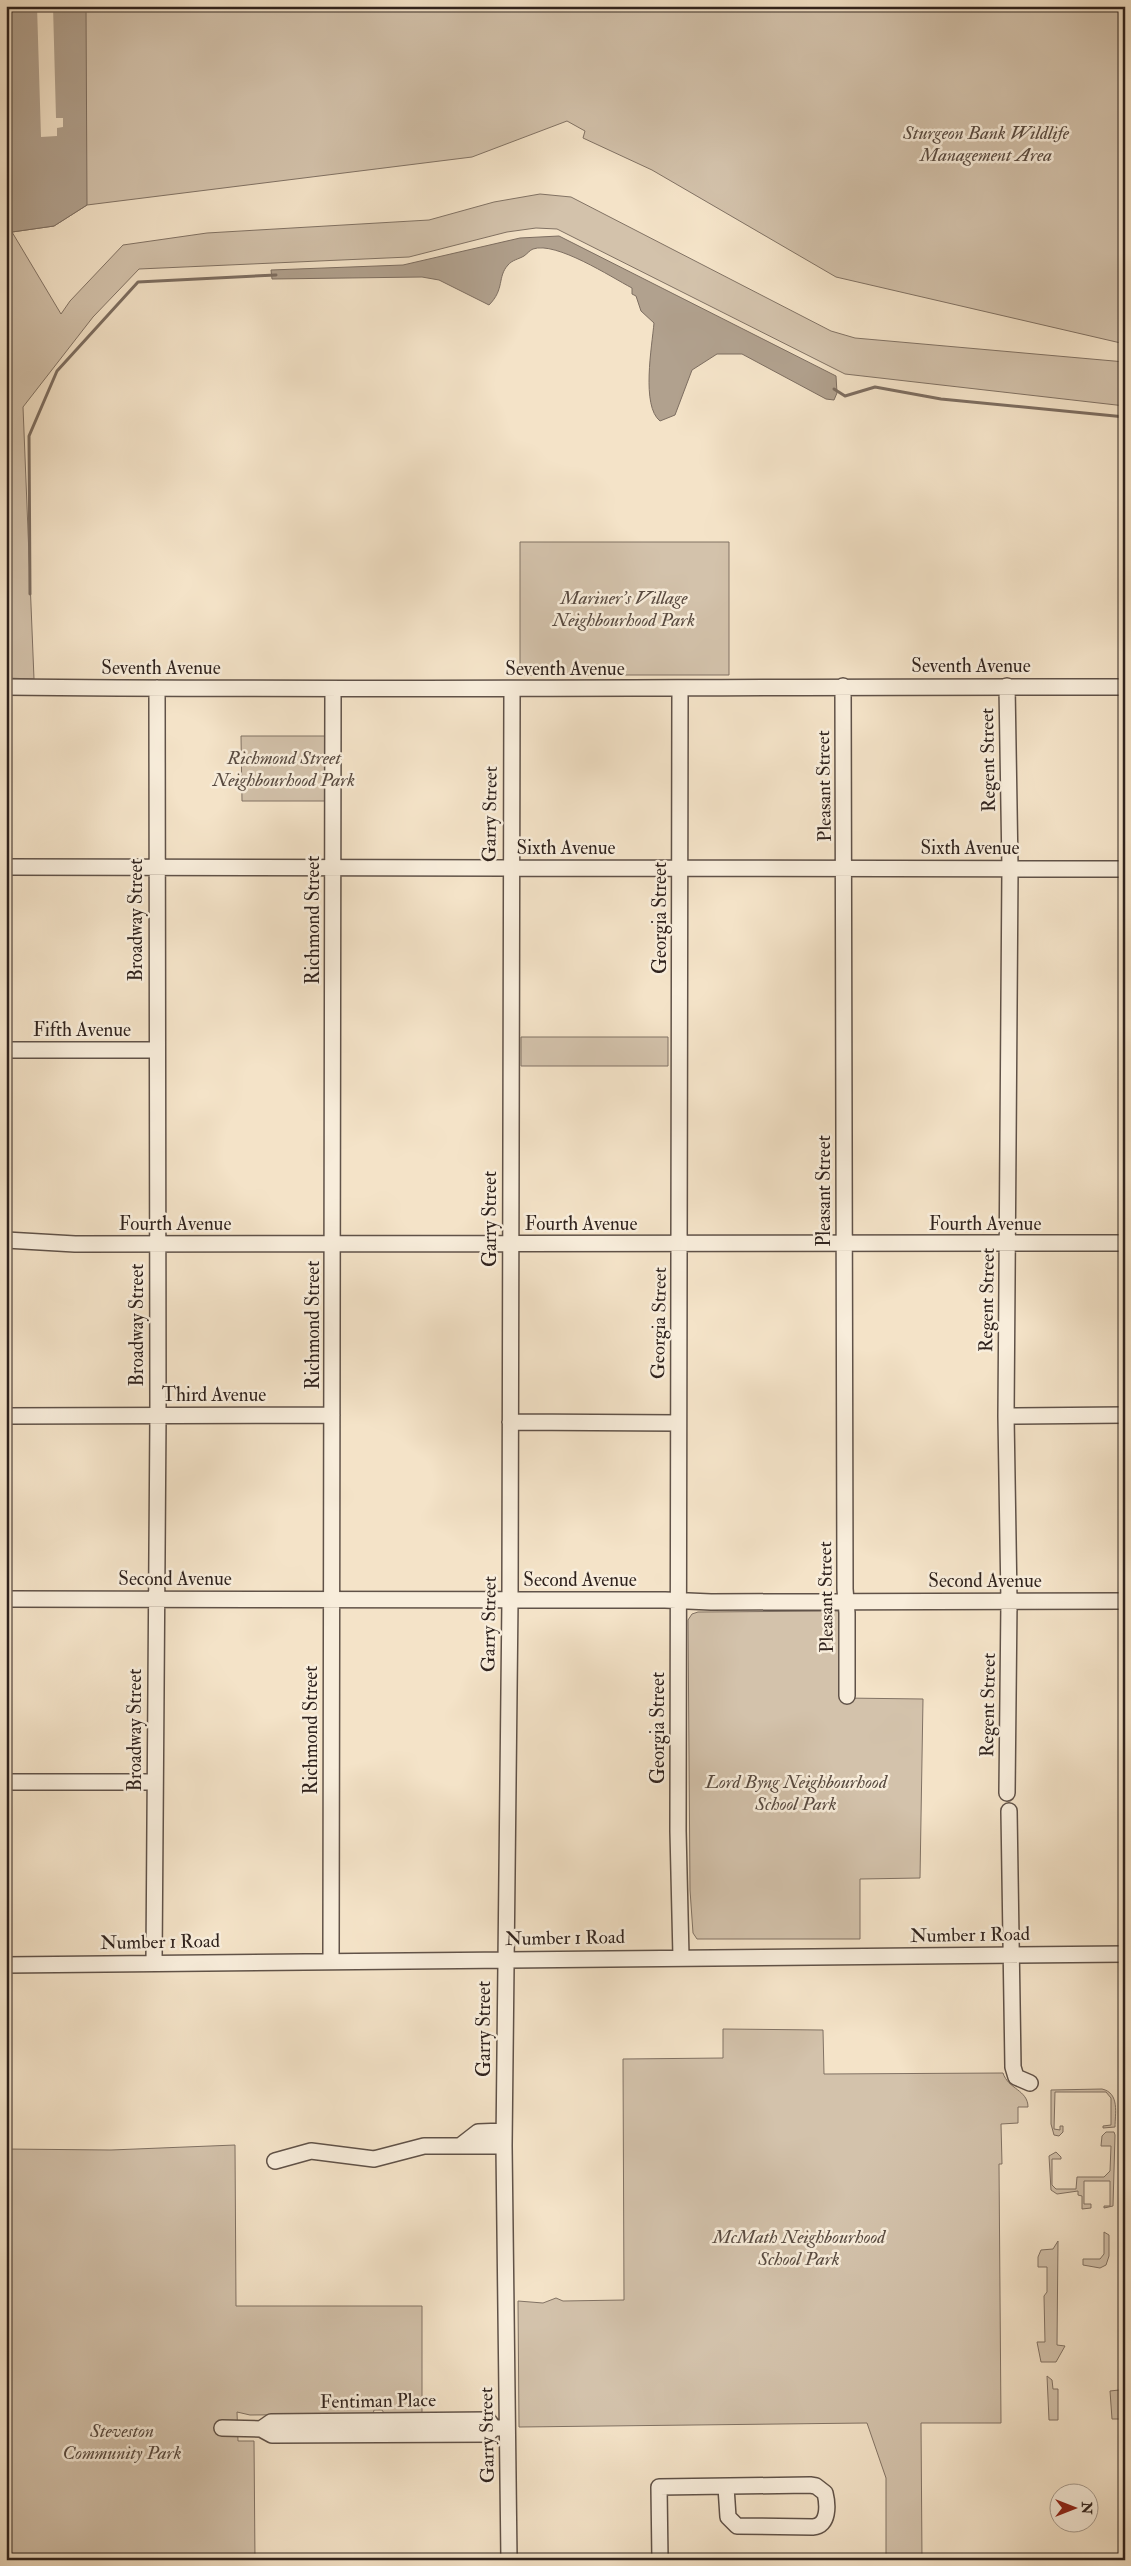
<svg xmlns="http://www.w3.org/2000/svg" width="1131" height="2566" viewBox="0 0 1131 2566" font-family="'IM FELL Double Pica',serif">
	<style>
		.green { fill: #d3c2ab; stroke: #817264 }
		.water { fill: #b1a18e; stroke: #7d6e61 }
		.pier { fill: #f4e3c8 }
		.lines { fill: none; stroke-linecap: round; stroke-linejoin: round }
		.stream { stroke: #7d6e61; stroke-width: 3 }
		.minor-casing { stroke: #605248; stroke-width: 18 }
		.minor { stroke: #f8eddb; stroke-width: 15 }
		.labels { text-anchor: middle; dominant-baseline: central; stroke-width: 5; stroke-linejoin: round; paint-order: stroke }
		.park-label { font-size: 19px; font-style: italic; fill: #584a40; stroke: #f8eddb }
		.street-label { font-size: 19px; fill: #2f221d; stroke: #f8eddb }
	</style>
	<rect width="100%" height="100%" fill="#f4e3c8"/>
	<filter id="stains"><feTurbulence type="fractalNoise" baseFrequency=".004" numOctaves="4"/><feColorMatrix values="0 0 0 0 .2 0 0 0 0 .09 0 0 0 0 .02 0 0 0 .5 -.17"/></filter>
	<radialGradient id="worn" r=".72"><stop offset=".6" stop-color="#630" stop-opacity="0"/><stop offset="1" stop-color="#630" stop-opacity=".3"/></radialGradient>
	<path class="green" d="M6,6H1125V344L836,277L652,170L583,138L585,131L567,121L472,157L87,205L54,226L12,232L61,314L70,301L123,245L207,233L429,220L494,202L540,194L571,197L831,331L855,338L1125,362V406L845,374L557,229L536,228L507,232L409,257L139,269L93,317L23,407L34,679L6,678Z
		M520,542H729V675H520Z
		M241,736H326V801H242Z
		M521,1037H668V1066H521Z
		M844,1611V1698L923,1699L920,1878L860,1879V1939H697L693,1933L690,1890L688,1620L692,1614L698,1612Z
		M723,2029L823,2030L824,2074L1003,2073C1008,2089 1028,2090 1028,2107H1018V2123L1001,2124L1002,2164H999L1001,2423H921L922,2560H886V2478L867,2423L519,2427L518,2301L543,2303L556,2298L563,2301L624,2300L623,2059L723,2058Z
		M1102,2089C1120,2093 1115,2114 1115,2127L1103,2128V2126L1111,2125V2098L1106,2092H1055L1054,2129L1060,2130V2126H1063V2132L1059,2136L1054,2135L1051,2124V2090Z
		M1106,2132H1114L1115,2135L1113,2206L1104,2208V2206H1110V2181H1084V2204H1091V2208L1082,2209V2196L1078,2195V2191L1057,2194L1051,2190L1049,2156L1056,2152L1061,2157V2159H1052V2185L1056,2189H1076L1077,2177H1104L1110,2171L1111,2146H1101L1102,2136Z
		M235,2145L236,2306H422V2413H384L382,2410H374L373,2414L250,2415L237,2412L238,2441H254L255,2560H6V2149L111,2150Z
		M1104,2232L1109,2235V2256L1106,2265L1100,2268L1083,2265V2259H1100L1104,2254Z
		M1058,2241L1057,2345L1065,2346L1056,2362H1041L1037,2342H1045L1044,2296L1047,2292V2267H1038V2257L1041,2250L1053,2249Z
		M1047,2376L1052,2380L1053,2389H1058V2420H1049Z
		M1119,2390L1125,2393V2419H1112L1110,2391Z"/>
	<path class="water" d="M8,6H86L87,205L54,226L12,232Z
		M559,236L836,376L837,393L834,400L826,399L742,354H717L692,370L675,415L660,421C641,406 652,346 654,323L641,311L636,296L632,294V288C611,277 556,241 533,249C530,250 527,254 524,256C519,259 512,260 508,265C497,277 505,289 489,305L439,280L422,277L272,279L271,270L403,265L520,238Z"/>
	<path class="pier" d="M37,6H53L56,118H63V127L57,128V136L41,137Z"/>
	<g class="lines">
		<path class="stream" d="M834,389L845,396L875,387L941,399L1125,417
			M30,594L29,436L57,371L138,282L276,275"/>
		<g class="minor-casing">
			<path id="minor" d="M843,686L845,1589L847,1613V1696
				M1007,686L1010,868L1006,1416L1009,1601L1007,1793
				M6,687C379,691 752,686 1125,687
				M680,689L678,1831L681,1957
				M6,867L1125,869
				M6,1050H157
				M6,1240L75,1244L1125,1243
				M6,1416L332,1415
				M1006,1416L1125,1415
				M510,1422L678,1423
				M6,1599L665,1600L711,1602L1125,1601
				M6,1782H154
				M1009,1811L1013,2067L1016,2077L1030,2083
				M331,1961L333,689
				M154,1962L158,1415L157,688
				M6,1965L1125,1954
				M460,2146L478,2132L504,2131
				M275,2161L311,2151L374,2159L424,2146H504
				M222,2428L261,2429L272,2435L488,2434L494,2428H506
				M261,2429L271,2422L488,2420L494,2428
				M509,2560L504,2146L510,1600L512,689
				M660,2560L659,2487L810,2485L816,2486L825,2493C828,2505 829,2526 813,2527L737,2526L728,2517L726,2487"/>
		</g>
		<use href="#minor" class="minor"/>
	</g>
	<g class="labels">
		<g class="park-label">
			<text x="986" y="133">Sturgeon Bank Wildlife<tspan x="986" dy="22">Management Area</tspan></text>
			<text x="624" y="598">Mariner's Village<tspan x="624" dy="22">Neighbourhood Park</tspan></text>
			<text x="284" y="758">Richmond Street<tspan x="284" dy="22">Neighbourhood Park</tspan></text>
			<text x="796" y="1782">Lord Byng Neighbourhood<tspan x="796" dy="22">School Park</tspan></text>
			<text x="799" y="2237">McMath Neighbourhood<tspan x="799" dy="22">School Park</tspan></text>
			<text x="122" y="2431">Steveston<tspan x="122" dy="22">Community Park</tspan></text>
		</g>
		<g class="street-label">
			<text x="971" y="666">Seventh Avenue</text>
			<text x="161" y="668">Seventh Avenue</text>
			<text x="565" y="669">Seventh Avenue</text>
			<text transform="translate(988 760) rotate(-91)">Regent Street</text>
			<text transform="translate(824 786) rotate(-91)">Pleasant Street</text>
			<text transform="translate(490 814) rotate(-89)">Garry Street</text>
			<text x="566" y="848">Sixth Avenue</text>
			<text x="970" y="848">Sixth Avenue</text>
			<text transform="translate(660 918) rotate(-90)">Georgia Street</text>
			<text transform="translate(136 920) rotate(-90)">Broadway Street</text>
			<text transform="translate(313 920) rotate(-90)">Richmond Street</text>
			<text x="82" y="1030">Fifth Avenue</text>
			<text transform="translate(824 1191) rotate(-90)">Pleasant Street</text>
			<text transform="translate(490 1219) rotate(-90)">Garry Street</text>
			<text x="175" y="1224">Fourth Avenue</text>
			<text x="581" y="1224">Fourth Avenue</text>
			<text x="985" y="1224">Fourth Avenue</text>
			<text transform="translate(987 1300) rotate(-89)">Regent Street</text>
			<text transform="translate(659 1323) rotate(-89)">Georgia Street</text>
			<text transform="translate(137 1325) rotate(-90)">Broadway Street</text>
			<text transform="translate(313 1325) rotate(-90)">Richmond Street</text>
			<text x="214" y="1395">Third Avenue</text>
			<text x="175" y="1579">Second Avenue</text>
			<text x="580" y="1580">Second Avenue</text>
			<text x="985" y="1581">Second Avenue</text>
			<text transform="translate(826 1597) rotate(-91)">Pleasant Street</text>
			<text transform="translate(489 1624) rotate(-89)">Garry Street</text>
			<text transform="translate(988 1705) rotate(-89)">Regent Street</text>
			<text transform="translate(658 1728) rotate(-90)">Georgia Street</text>
			<text transform="translate(135 1730) rotate(-90)">Broadway Street</text>
			<text transform="translate(311 1730) rotate(-90)">Richmond Street</text>
			<text transform="translate(970 1935) rotate(-1)">Number 1 Road</text>
			<text transform="translate(565 1938) rotate(-1)">Number 1 Road</text>
			<text transform="translate(160 1942) rotate(-1)">Number 1 Road</text>
			<text transform="translate(484 2029) rotate(-90)">Garry Street</text>
			<text transform="translate(378 2401) rotate(-1)">Fentiman Place</text>
			<text transform="translate(487 2435) rotate(-91)">Garry Street</text>
		</g>
	</g>
	<rect width="1131" height="2566" fill="none" stroke="#f4e3c8" stroke-width="25"/>
	<rect x="8" y="8" width="1116" height="2551" fill="none" stroke="#2f221d" stroke-width="2.5"/>
	<rect x="12" y="12" width="1106" height="2541" fill="none" stroke="#2f221d"/>
	<g transform="translate(1074 2508) rotate(90)"><circle r="24" fill="#f8eddb" stroke="#a89c8f"/>
	<path d="M0-4L9 19L0 12L-9 19Z" fill="#8f2418"/>
	<text y="-8" font-size="14" font-weight="bold" text-anchor="middle" fill="#2f221d">N</text>
	</g>
	<rect width="100%" height="100%" filter="url(#stains)"/>
	<rect width="100%" height="100%" fill="url(#worn)"/>
</svg>
